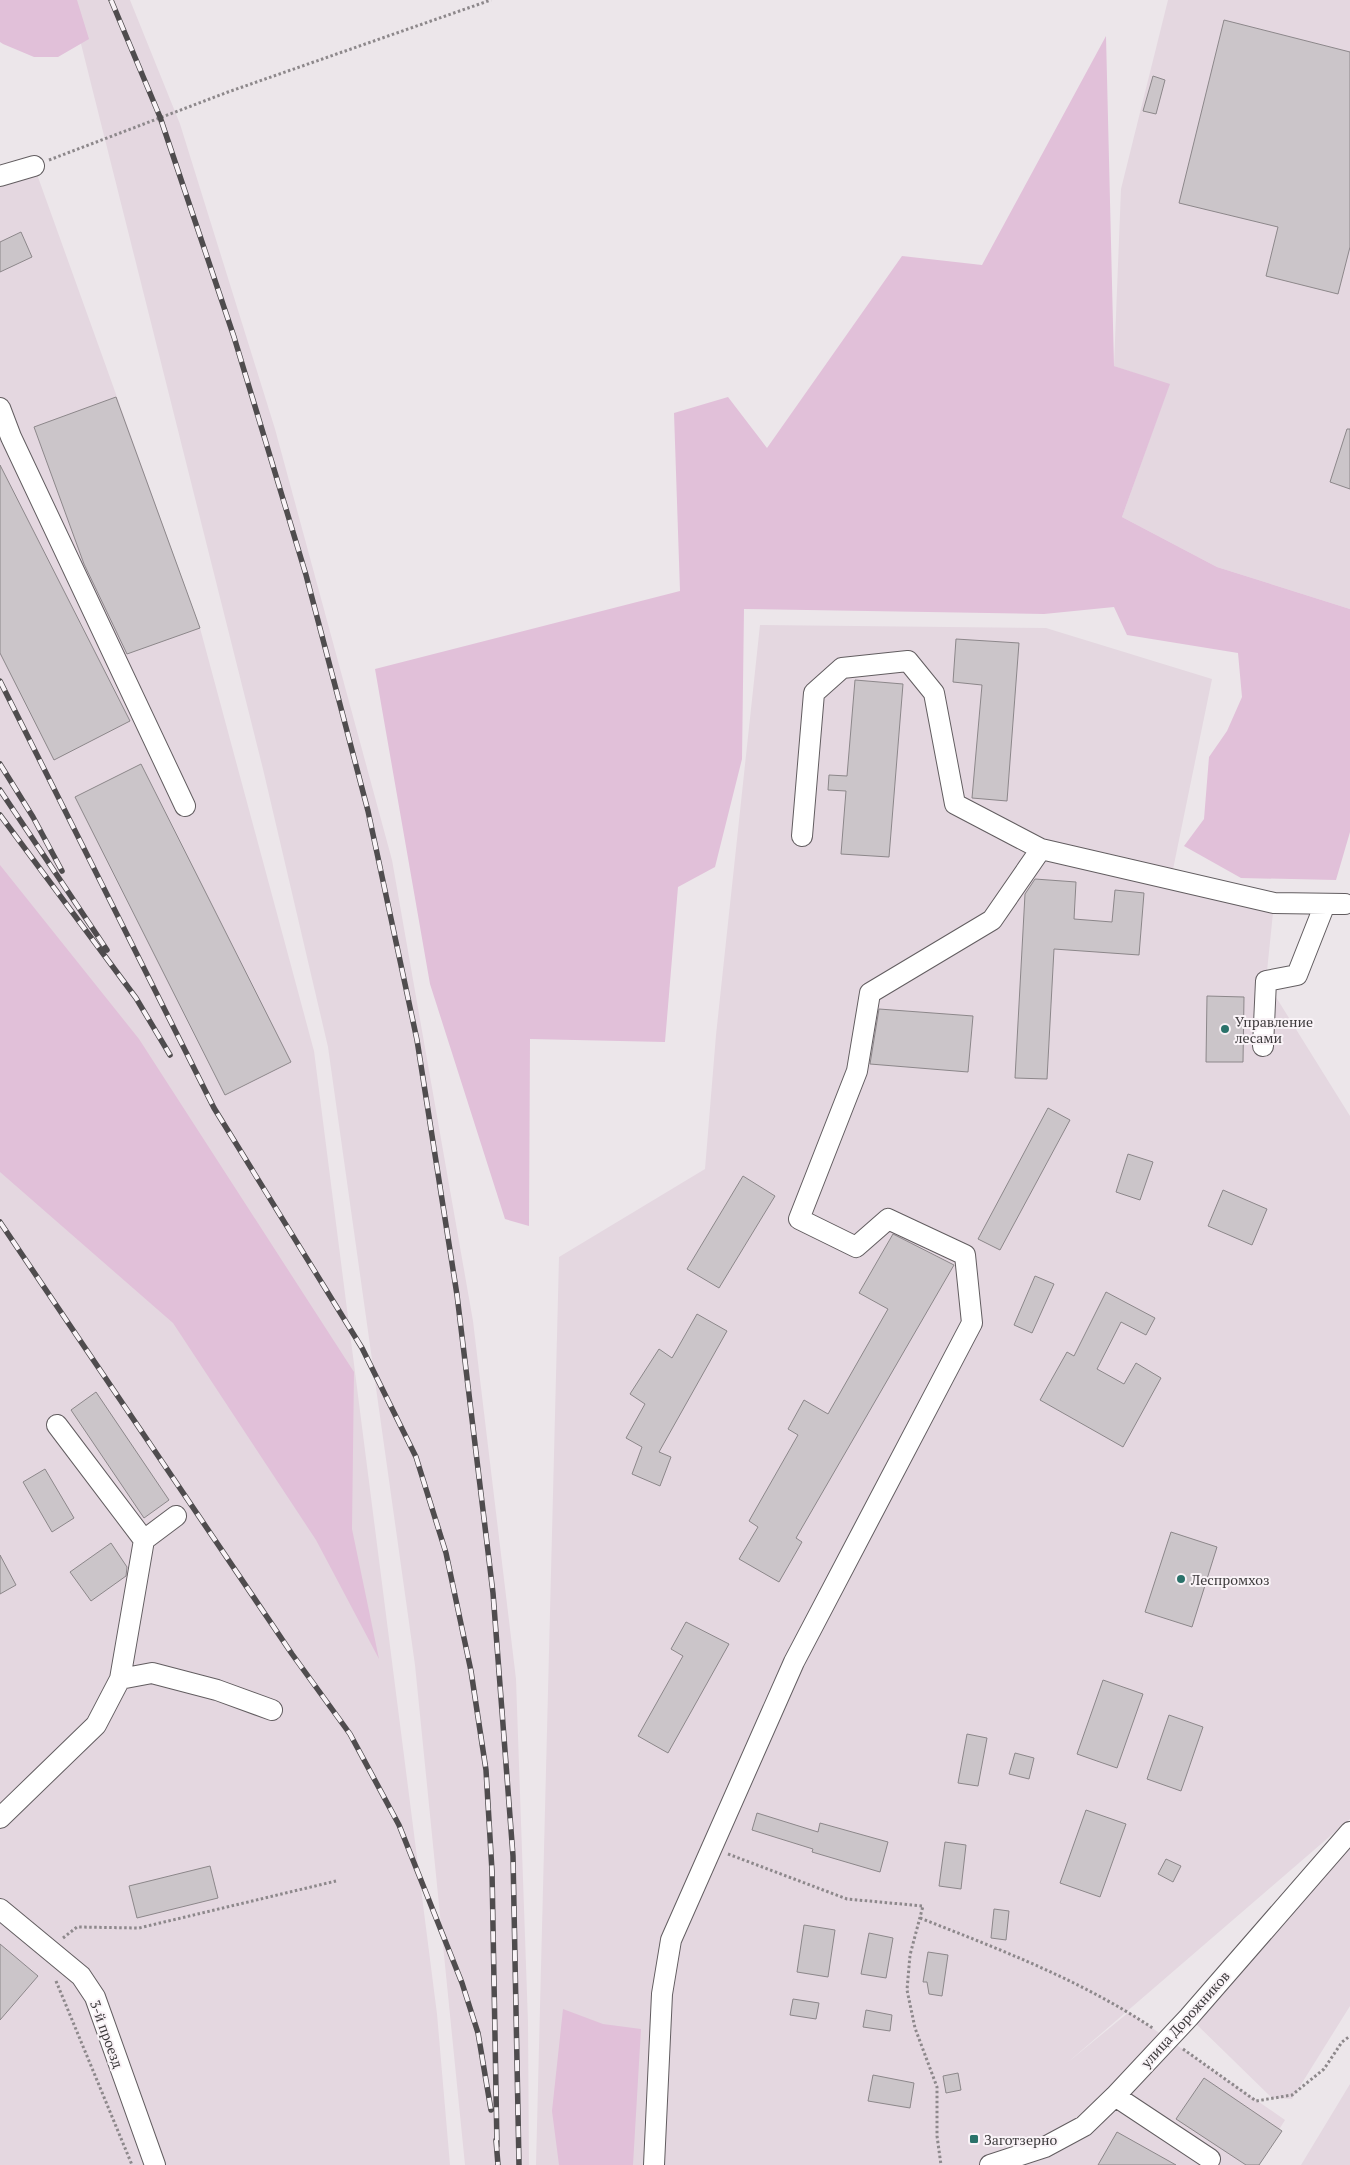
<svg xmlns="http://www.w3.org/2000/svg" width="1350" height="2165" viewBox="0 0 1350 2165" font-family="'PT Serif',serif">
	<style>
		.built { fill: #e4d7e0 }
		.green { fill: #e1c0d9 }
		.building { fill: #cbc5c9; stroke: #8c878a }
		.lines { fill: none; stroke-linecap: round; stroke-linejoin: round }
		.minor-casing { stroke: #625d60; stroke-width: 22 }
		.path { stroke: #8d888b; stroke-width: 3; stroke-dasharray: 2.5 2.5; stroke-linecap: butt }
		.minor { stroke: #fff; stroke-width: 20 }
		.rail-casing { stroke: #4f4c4e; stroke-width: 5.5 }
		.rail { stroke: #f9f3f7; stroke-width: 4; stroke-dasharray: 11; stroke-linecap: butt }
		.poi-dot { fill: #2a726a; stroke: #f9f3f7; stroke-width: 2 }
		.labels { text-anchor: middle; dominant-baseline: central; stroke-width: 4; stroke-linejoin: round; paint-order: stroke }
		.poi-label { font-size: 14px; fill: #3d3a3c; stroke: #f9f3f7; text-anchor: start }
		.street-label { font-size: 14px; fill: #3d3a3c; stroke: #f9f3f7 }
	</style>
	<rect width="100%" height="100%" fill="#ece6ea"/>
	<path class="built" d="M70,0H130L180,124L275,429L392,860L473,1321L516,1679L528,2022L529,2165H465L415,1665L328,1047L263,769Z
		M1168,0H1350V609L1217,567L1122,517L1169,385L1114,366L1121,189Z
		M34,166L200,628L314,1051L437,2014L450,2165H0V176Z
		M760,625L1046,628L1212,679L1171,879L1274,903L1266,981L1350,1116V1819L1067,2063L1129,2012L1285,2120L1257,2165H536L559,1257L705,1169L716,1035Z
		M1350,1832V2006L1292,2099L1272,2098L1189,2017Z
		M1350,2084V2165H1301Z"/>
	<path class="green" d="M0,0H77L89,39L58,57H34L3,44L0,42Z
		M1106,36L1114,366L1170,384L1122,517L1217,567L1350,609V832L1336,880L1241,878L1184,846L1204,819L1209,757L1227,731L1242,697L1238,653L1127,635L1114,607L1044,614L744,609L742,759L715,867L678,887L665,1042L530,1039L529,1226L505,1219L430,984L375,669L680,591L674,413L728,397L767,448L902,256L982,265Z
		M0,865L139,1039L354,1372L352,1529L379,1659L316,1540L173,1323L0,1172Z
		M563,2009L603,2024L641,2029L633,2165H559L552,2111Z"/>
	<path class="building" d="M1224,20L1350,52V247L1338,294L1266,276L1278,227L1179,203Z
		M1153,76L1165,80L1156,114L1143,111Z
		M21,232L32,257L0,272V242Z
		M116,397L200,628L127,654L84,564L34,427Z
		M1347,429H1350V489L1330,482Z
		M0,465L130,721L54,760L0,653Z
		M956,639L1019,643L1007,801L972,798L982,685L953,682Z
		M855,680L903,684L889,857L841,854L846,791L828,790L829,775L847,776Z
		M141,764L291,1062L225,1095L75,797Z
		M1035,879L1076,882L1074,919L1112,922L1115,890L1144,893L1139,955L1054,949L1047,1079L1015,1078L1025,894Z
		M1207,996L1244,997L1243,1062H1206Z
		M879,1009L973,1016L968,1072L870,1064Z
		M1048,1108L1070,1120L1000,1250L978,1239Z
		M1128,1154L1153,1162L1140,1200L1116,1192Z
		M743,1176L775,1196L719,1288L687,1269Z
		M1223,1190L1267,1209L1252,1245L1208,1226Z
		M893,1234L954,1265L796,1538L802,1542L779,1582L739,1559L758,1527L749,1521L798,1435L788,1429L804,1400L828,1414L888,1309L859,1293Z
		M1035,1276L1054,1284L1032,1333L1014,1325Z
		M1106,1292L1155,1318L1146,1335L1121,1322L1097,1369L1124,1384L1136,1363L1161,1378L1123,1447L1040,1400L1067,1352L1074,1356Z
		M697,1314L727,1331L659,1452L671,1457L660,1486L632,1474L642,1447L626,1438L645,1404L630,1394L659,1349L672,1358Z
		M96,1392L169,1500L144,1518L71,1410Z
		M45,1469L74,1518L52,1532L23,1482Z
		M1171,1532L1217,1547L1192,1627L1145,1612Z
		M111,1543L127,1567L126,1576L91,1601L70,1572Z
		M0,1555L16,1585L0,1594Z
		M686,1622L729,1644L668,1753L638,1736L683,1656L671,1649Z
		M1103,1680L1143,1694L1117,1768L1077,1754Z
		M1169,1715L1203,1727L1181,1791L1147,1779Z
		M967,1734L987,1738L978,1786L958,1783Z
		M1015,1753L1034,1758L1029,1779L1009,1774Z
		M1086,1810L1126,1824L1100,1897L1060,1883Z
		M757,1813L818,1832L820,1823L888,1842L880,1872L812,1852L813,1849L752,1830Z
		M945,1842L966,1845L961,1889L939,1886Z
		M1166,1859L1181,1866L1173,1882L1158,1874Z
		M210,1866L218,1898L137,1918L129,1886Z
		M994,1909L1009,1911L1006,1940L991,1938Z
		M804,1925L835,1930L828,1977L797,1972Z
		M869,1933L893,1938L886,1978L861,1974Z
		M0,1944L38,1976L0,2020Z
		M928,1952L948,1955L942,1996L929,1994L927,1982H923Z
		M793,1999L819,2003L816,2019L790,2015Z
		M866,2010L892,2015L890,2031L863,2027Z
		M958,2073L961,2090L946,2093L943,2076Z
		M873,2075L914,2083L910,2108L868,2101Z
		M1204,2078L1282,2131L1259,2165H1246L1176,2119Z
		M1117,2132L1176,2165H1098Z"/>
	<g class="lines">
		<g class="minor-casing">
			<path id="minor" d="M0,176L34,166
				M0,408L11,437L185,806
				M802,836L814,693L842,668L908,661L934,693L955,804L1041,849
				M1263,1046L1266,981L1297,975L1325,904
				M57,1425L144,1540
				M120,1679L144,1540L176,1516
				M0,1818L96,1725L120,1679L152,1673L217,1690L272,1710
				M0,1909L81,1976L95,1997L155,2165
				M1115,2096L1210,2159
				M654,2165L662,1994L671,1940L794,1662L972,1323L965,1255L888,1219L856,1247L799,1219L857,1071L870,993L992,920L1041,849L1274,903L1345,904
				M990,2165L1045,2147L1084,2126L1115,2096L1189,2017L1350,1832"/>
		</g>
		<path class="path" d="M49,160L228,92L491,0
			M728,1854L847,1899L923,1906L910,1955L907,1990L915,2028L937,2087V2136L941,2165
			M920,1918C1001,1950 1081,1980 1154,2029
			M63,1938L77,1927L139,1928L336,1881
			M56,1981L132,2165
			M1183,2049L1256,2101L1292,2095L1324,2069L1342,2042L1350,2036"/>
		<use href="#minor" class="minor"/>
		<g class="rail-casing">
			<path id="rail" d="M111,0L160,117L234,337L306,575L368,811L417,1040L457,1295L493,1593L513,1856L519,2165
				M0,681L214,1108L362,1348L416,1457L446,1553L471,1671L486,1770L492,1871L497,2146
				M0,764L33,817L62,871
				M0,790L107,950
				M0,815L136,998L170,1055
				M0,1222L292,1654L350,1734L399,1825L462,1983L478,2033L491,2110
				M496,2140L498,2165"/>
		</g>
		<use href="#rail" class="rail"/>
	</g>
	<g class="poi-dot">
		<circle cx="1225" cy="1029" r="5"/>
		<circle cx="1181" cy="1579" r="5"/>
		<rect x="969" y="2134" width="10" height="10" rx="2.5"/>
	</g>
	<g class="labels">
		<g class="poi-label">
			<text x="1235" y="1021">Управление<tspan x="1235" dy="16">лесами</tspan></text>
			<text x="1191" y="1579">Леспромхоз</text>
			<text x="984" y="2139">Заготзерно</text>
		</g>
		<g class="street-label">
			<text transform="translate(1185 2019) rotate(-48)">улица Дорожников</text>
			<text transform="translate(107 2034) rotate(70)">3-й проезд</text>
		</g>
	</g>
</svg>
